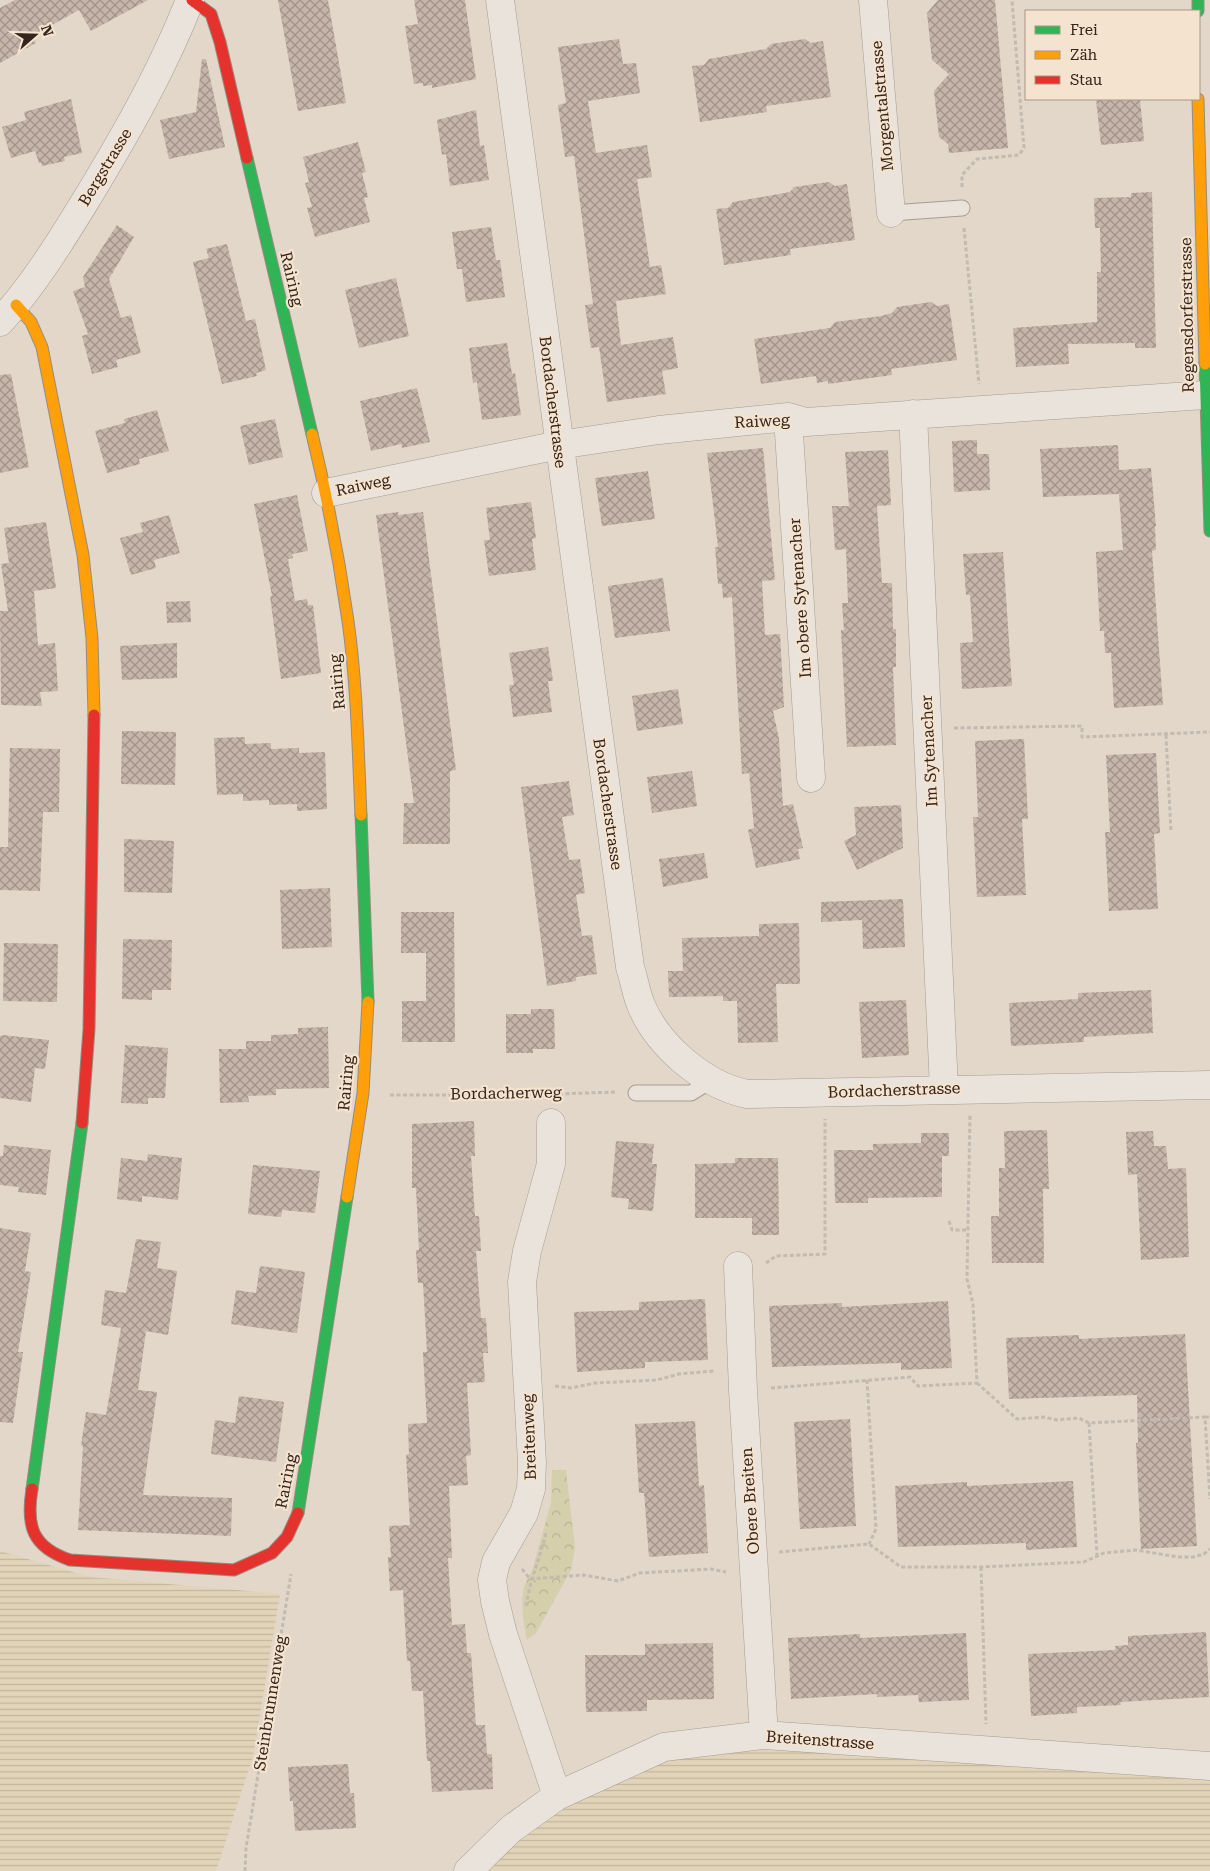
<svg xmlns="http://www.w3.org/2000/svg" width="1210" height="1871" viewBox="0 0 1210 1871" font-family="'Roboto Serif',serif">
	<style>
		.farmland { fill: url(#farmland-rules) }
		.forest { fill: url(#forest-crowns) }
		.building { fill: url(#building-cross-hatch) }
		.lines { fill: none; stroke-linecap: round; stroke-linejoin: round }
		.lane-casing { stroke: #a79c92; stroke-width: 17 }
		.street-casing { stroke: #a79c92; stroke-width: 29 }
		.fast-casing { stroke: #968c82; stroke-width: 13 }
		.slow-casing { stroke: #968c82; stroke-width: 13 }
		.jam-casing { stroke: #968c82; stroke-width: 13 }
		.path { stroke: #c3bab2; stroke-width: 3; stroke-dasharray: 4 2.5; stroke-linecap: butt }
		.lane { stroke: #eae3db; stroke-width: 15 }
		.street { stroke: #eae3db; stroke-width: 28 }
		.fast { stroke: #30b455; stroke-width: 11 }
		.slow { stroke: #ff9f0a; stroke-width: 11 }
		.jam { stroke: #e5322d; stroke-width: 11 }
		.labels { text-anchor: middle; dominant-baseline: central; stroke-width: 4.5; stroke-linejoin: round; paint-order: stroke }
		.street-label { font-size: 16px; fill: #34241c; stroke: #f4e3ce }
	</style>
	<defs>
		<pattern id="farmland-rules" width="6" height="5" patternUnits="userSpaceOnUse" patternTransform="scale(1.25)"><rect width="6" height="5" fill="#e2d4b9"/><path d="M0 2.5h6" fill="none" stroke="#c2b69e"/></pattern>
		<pattern id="forest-crowns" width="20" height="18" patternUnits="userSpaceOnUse" patternTransform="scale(1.25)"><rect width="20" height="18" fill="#d5cfab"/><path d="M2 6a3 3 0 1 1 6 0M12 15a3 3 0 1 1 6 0" fill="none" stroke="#b7b293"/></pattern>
		<pattern id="building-cross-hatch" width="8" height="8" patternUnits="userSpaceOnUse" patternTransform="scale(1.25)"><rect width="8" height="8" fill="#c5b5aa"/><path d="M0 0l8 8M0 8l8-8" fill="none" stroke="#a1938a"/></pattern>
	</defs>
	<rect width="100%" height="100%" fill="#e2d7c8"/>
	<path class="farmland" d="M0,1551L90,1577L280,1594L253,1756L216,1871H0Z
		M764,1735L1210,1766V1871H468L584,1782Z"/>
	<path class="forest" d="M552,1470H566L575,1548L571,1570L536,1633L527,1640C523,1618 517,1590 532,1571L551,1503Z"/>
	<path class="building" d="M15,0H148L91,31L79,10L32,36L36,43L0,63V8Z
		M278,0H328L346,103L298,111Z
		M414,0H465L476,79L432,88V85L423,86V83L414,84L405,26L418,24Z
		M938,0H995L1008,148L949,153L948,144L939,137L934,91L949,74L932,60L927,13Z
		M619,39L623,64L636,63L640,93L588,101L596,153L647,145L652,177L637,179L650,267L661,265L666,294L616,301L621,345L673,337L678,368L662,371L666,394L607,402L599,347L591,348L585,305L593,304L574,156L565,157L558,105L566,103L558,47Z
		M805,39L811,43L823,41L831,97L766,106L767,112L700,122L692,66L704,65L709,59L766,49L771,44Z
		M202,59H206L225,147L169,159L160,120L196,112Z
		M71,99L82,153L64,157L65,161L42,166L41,163H39L35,151L11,158L2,127L26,120L24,112Z
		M1096,99H1140L1144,141L1101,145Z
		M476,110L480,146L484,145L489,180L450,186L446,154L442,155L437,120Z
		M358,142L366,172L362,173L368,197L364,198L370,222L315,237L307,208L312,207L305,183L309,182L303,157Z
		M829,182L835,186L847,184L855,240L790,249L791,255L724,265L716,209L728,208L733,202L790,192L794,187Z
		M1152,192L1156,348H1135V343L1068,344L1069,364L1016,367L1013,328L1097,322V272H1101L1100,228H1095L1094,198L1131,197V193Z
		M117,225L134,237L109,279L121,318L131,315L141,353L116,360L118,367L92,374L82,336L88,334L73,291L85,287L83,277Z
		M491,227L496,260H500L505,297L466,302L462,269H457L452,232Z
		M227,244L246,321L255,319L266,370L256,373L257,376L222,384L193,262L209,258L206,249Z
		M396,278L409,336L359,348L345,290Z
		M931,302L937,306L949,304L957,360L891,369L892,375L828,384V381L817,383L816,376L761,384L754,339L830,328L835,322L881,316L892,313L897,307Z
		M507,343L512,374L515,373L521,415L482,420L477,382L473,383L469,348Z
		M11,374L29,467L0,473V375Z
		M417,388L430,442L402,448L401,444L371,451L360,401Z
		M157,410L169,451L139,459L140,464L107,473L95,431L125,423L124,419Z
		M275,419L283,457L249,465L240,426Z
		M977,440V454H989L990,490L954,492L952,441Z
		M1118,445L1119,470L1151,468L1156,526H1155L1156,550L1152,551L1163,705L1114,708L1111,653H1105L1104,631H1100L1096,552L1123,550L1119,494L1043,497L1040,449Z
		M763,448L775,580L762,581L765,635L780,634L784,707L773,711L779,739L783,806L793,804L803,848L798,849L800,859L756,868L748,830L754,828L749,773L742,774L732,597L723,598L722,584H718L715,547H718L707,453Z
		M888,450L891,505L877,506L882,583H892L893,629H896V667H893L896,745L847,747L841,630H844L842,603H848L846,549L835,550L832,506H849L845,452Z
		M648,471L655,519L602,526L595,478Z
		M297,495L308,551L292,554L293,558L288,559L295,601L307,599L308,605H313L321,673L281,679L270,596H272L254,504Z
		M531,502L536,538L532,539L536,570L489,576L484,540H490L486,508Z
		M398,512L399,515L423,512L456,770L450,771V844H403L404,803H414L376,515Z
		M169,515L180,553L154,560L156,568L131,575L120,538L143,532L140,523Z
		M46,522L56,588L34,591L38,645L55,643L58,691L40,692L42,706L1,705L0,611H8L1,564L9,563L4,528Z
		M1003,552L1012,686L962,689L960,643L973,642L970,595H966L963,554Z
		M663,578L670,631L615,638L608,586Z
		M190,601L191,622L167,623L166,602Z
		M177,643V678L122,680L120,646Z
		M548,647L553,681H548L552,712L513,717L509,685H514L509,653Z
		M678,689L683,724L637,731L632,696Z
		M122,731L176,732L175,785L121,784Z
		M245,737V744L271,743V749L299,748V753L325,752L327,809L297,811V804L269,805V800L243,801V794L217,795L214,738Z
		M1024,739L1028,819H1022L1026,895L977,897L973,817H978L975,741Z
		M10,748L60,749L59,812H43L40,891L0,890V847H8Z
		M1156,753L1160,833L1154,834L1158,909L1109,911L1105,832H1110L1106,755Z
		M692,771L697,806L652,813L647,777Z
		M569,781L574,815L562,817L569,860L580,859L585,893L576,895L582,936L592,935L597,974L576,977V981L547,986L521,787Z
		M901,805L903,848L857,870L844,841L856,835L854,807Z
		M124,839L174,841L172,893L124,892Z
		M704,853L708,878L663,887L659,859Z
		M330,888L332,947L282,949L280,890Z
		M903,899L905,947L863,949L862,920L821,922V902Z
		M401,912H454L455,1042H402V1001H426V953H401Z
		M799,923L800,984H776L778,1042L738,1043L737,1001H723V996L669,997L668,971H683L682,938L759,936V924Z
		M123,939L172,940L171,990H152V1000L122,999Z
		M4,943L58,944L57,1002L3,1001Z
		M1151,990L1153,1033L1084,1037V1042L1011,1046L1009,1003L1078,999V993Z
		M906,1000L909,1055L862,1058L859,1002Z
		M531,1009H554L555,1049H533V1053H506V1014H531Z
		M328,1027L329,1088L276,1089V1095L248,1096L249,1102L220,1103L219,1049H246V1041H271V1035L298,1034V1028Z
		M3,1035L49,1040L45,1069L35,1068L31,1102L0,1098V1036Z
		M125,1045L168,1048L165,1098H148V1104L121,1103Z
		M474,1121L475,1156H471L475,1216H479L481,1251H476L481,1318H486L488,1353H483L485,1382L467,1383L471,1455L466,1456L468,1485L449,1486L452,1558H448L452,1625L465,1624L467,1653H471L476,1725H485L487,1754H492L493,1789L432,1792L430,1761H427L423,1691H412L410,1661H407L403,1590L390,1591L388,1557H391L389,1526L410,1525L406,1455L409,1454L408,1424L427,1423L423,1352H427L423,1283H418L416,1250H419L416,1188H412V1124Z
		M1047,1130L1049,1189H1043L1044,1263H992L991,1216H999V1168H1005L1004,1131Z
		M1153,1131L1154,1146H1166L1168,1169L1186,1168L1189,1257L1141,1260L1137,1174L1128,1175L1126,1132Z
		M921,1133H949V1156H942V1197L868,1198V1203H835L834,1150H873V1144L921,1143Z
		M616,1141L654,1144L652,1164H657L653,1211L628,1209L629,1199L611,1197Z
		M4,1145L51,1150L46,1195L18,1192L19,1187L0,1185V1156H3Z
		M148,1154L182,1158L178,1200L142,1196V1202L117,1199L121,1158L147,1161Z
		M735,1158H778L779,1235H752V1218H695V1164L735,1163Z
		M253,1165L320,1171L315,1213L282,1210L281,1217L248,1214Z
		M0,1228L31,1233L25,1271L31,1272L18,1352H23L13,1423L0,1422Z
		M136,1239L161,1242L157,1268L177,1271L168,1335L146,1331L138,1390L157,1392L143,1495L232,1498L231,1536L78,1530L83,1446H81L86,1412L106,1415L121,1328L101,1325L105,1290L126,1293Z
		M260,1266L305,1272L297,1333L231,1324L236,1290L256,1293Z
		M705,1299L708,1360L645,1362V1368L577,1372L574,1312L639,1310V1302Z
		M948,1301L952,1368L901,1370V1363L772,1367L769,1306L842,1303V1307Z
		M1185,1334L1197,1546L1141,1549L1136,1443H1138L1137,1395L1009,1399L1006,1338L1079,1335V1339Z
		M239,1396L284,1402L276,1462L211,1454L215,1420L235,1423Z
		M850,1419L856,1526L800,1529L794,1422Z
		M695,1421L699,1486L704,1485L708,1553L649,1557L644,1493H639L635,1424Z
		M1073,1481L1077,1547L1026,1550V1543L898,1547L895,1486L967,1482V1486Z
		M1206,1632L1209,1697L1120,1702L1121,1705L1077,1707V1713L1031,1716L1028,1654L1115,1650V1646L1128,1645V1636Z
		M966,1633L969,1700L919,1702L918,1695L877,1697V1694L791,1699L788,1638L860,1634V1638Z
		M713,1643L714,1699L647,1700V1711L586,1712L585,1655H645V1644Z
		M348,1764L350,1793H354L356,1828L295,1831L293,1801H290L288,1767Z"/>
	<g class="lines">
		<g class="lane-casing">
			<path id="lane" d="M891,213L962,208
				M636,1093H691L710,1081"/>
		</g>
		<g class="street-casing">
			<path id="street" d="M500,0L630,967C634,979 636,993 641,1005C658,1046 704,1085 747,1094L1210,1085
				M873,0L891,213
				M0,322C34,285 62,239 89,195C127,132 163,69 190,0
				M913,414L944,1089
				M788,417L811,778
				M326,493L559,445L659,430L788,417L806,422L1205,395
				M551,1123V1164L527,1251L522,1282L532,1462L531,1489L524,1513L496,1562L492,1580L495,1601L503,1634L557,1796
				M738,1266L743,1390L764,1735
				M468,1871L511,1829L557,1796L664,1747L764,1735L1210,1766"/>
		</g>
		<g class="fast-casing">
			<path id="fast" d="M1198,0V11
				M247,158L312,434
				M1205,364L1210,531
				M361,815L368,1002
				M32,1489L82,1123
				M298,1513L347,1197"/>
		</g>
		<g class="slow-casing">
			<path id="slow" d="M1198,99L1205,364
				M16,305L31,322L42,347L83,555L92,638L94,715
				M312,434C327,496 339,558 348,621C357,685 358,750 361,815
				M347,1197L363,1093L368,1002"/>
		</g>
		<g class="jam-casing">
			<path id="jam" d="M192,0L211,14L220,42L247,158
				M82,1123L89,1029L94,715
				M32,1489C26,1526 32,1547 70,1560L234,1570L272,1553L287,1537L298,1513"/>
		</g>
		<path class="path" d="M962,187V175L977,159L1019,155L1024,148L1012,0
			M964,228L979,384
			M954,728L1082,726V737L1210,732
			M1166,735L1171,832
			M390,1095H528L616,1092
			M949,1221L952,1230H968
			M766,1263L776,1256L825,1254V1119
			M867,1380L876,1529L869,1544
			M977,1383L1017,1419L1044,1417L1057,1420L1079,1418L1089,1423L1205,1417L1210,1499
			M555,1386L571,1388L595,1383L657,1380L679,1374L714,1371
			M771,1388L910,1377L918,1386L977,1383L973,1304L967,1279L970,1115
			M1205,1417H1210
			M1089,1423L1097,1555
			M779,1552L869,1544L901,1567H981L1084,1562L1104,1553L1136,1550L1178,1557H1193L1204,1554L1210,1549
			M981,1567L986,1724
			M522,1569L530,1579L584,1575L618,1581L640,1573L711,1569L726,1572
			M526,1606C530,1580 540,1558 546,1533
			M245,1871L246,1848L291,1574"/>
		<use href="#lane" class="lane"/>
		<use href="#street" class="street"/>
		<use href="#fast" class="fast"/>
		<use href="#slow" class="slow"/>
		<use href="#jam" class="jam"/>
	</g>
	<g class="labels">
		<g class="street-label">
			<text transform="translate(882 106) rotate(-95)">Morgentalstrasse</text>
			<text transform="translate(105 167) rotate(-59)">Bergstrasse</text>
			<text transform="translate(292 279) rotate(77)">Rairing</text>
			<text transform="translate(1187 315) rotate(-91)">Regensdorferstrasse</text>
			<text transform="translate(553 402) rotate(83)">Bordacherstrasse</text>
			<text transform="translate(762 421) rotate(-3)">Raiweg</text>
			<text transform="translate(363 485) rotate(-12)">Raiweg</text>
			<text transform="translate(800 598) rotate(-94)">Im obere Sytenacher</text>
			<text transform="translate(337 682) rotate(-95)">Rairing</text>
			<text transform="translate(929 751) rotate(-93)">Im Sytenacher</text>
			<text transform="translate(608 804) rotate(82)">Bordacherstrasse</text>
			<text transform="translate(346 1083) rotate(-85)">Rairing</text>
			<text transform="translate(894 1090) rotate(-2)">Bordacherstrasse</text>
			<text transform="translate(506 1093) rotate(-1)">Bordacherweg</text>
			<text transform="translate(529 1437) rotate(-92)">Breitenweg</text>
			<text transform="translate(286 1481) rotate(-79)">Rairing</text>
			<text transform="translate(750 1501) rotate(-94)">Obere Breiten</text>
			<text transform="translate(270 1703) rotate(-81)">Steinbrunnenweg</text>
			<text transform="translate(820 1740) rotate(4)">Breitenstrasse</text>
		</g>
	</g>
	<rect x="1025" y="10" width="175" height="90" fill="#f4e3ce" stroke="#a79787"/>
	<rect x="1035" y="26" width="25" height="8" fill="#30b455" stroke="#a79787"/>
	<text x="1070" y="35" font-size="15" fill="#34241c">Frei</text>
	<rect x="1035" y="51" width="25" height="8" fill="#ff9f0a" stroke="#a79787"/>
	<text x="1070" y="60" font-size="15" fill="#34241c">Zäh</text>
	<rect x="1035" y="76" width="25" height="8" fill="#e5322d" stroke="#a79787"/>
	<text x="1070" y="85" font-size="15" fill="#34241c">Stau</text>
	<g transform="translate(35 35) rotate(70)" stroke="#f4e3ce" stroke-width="4" paint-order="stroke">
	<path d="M0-4L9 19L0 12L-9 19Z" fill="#34241c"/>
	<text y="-8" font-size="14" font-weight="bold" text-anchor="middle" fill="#34241c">N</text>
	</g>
</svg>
